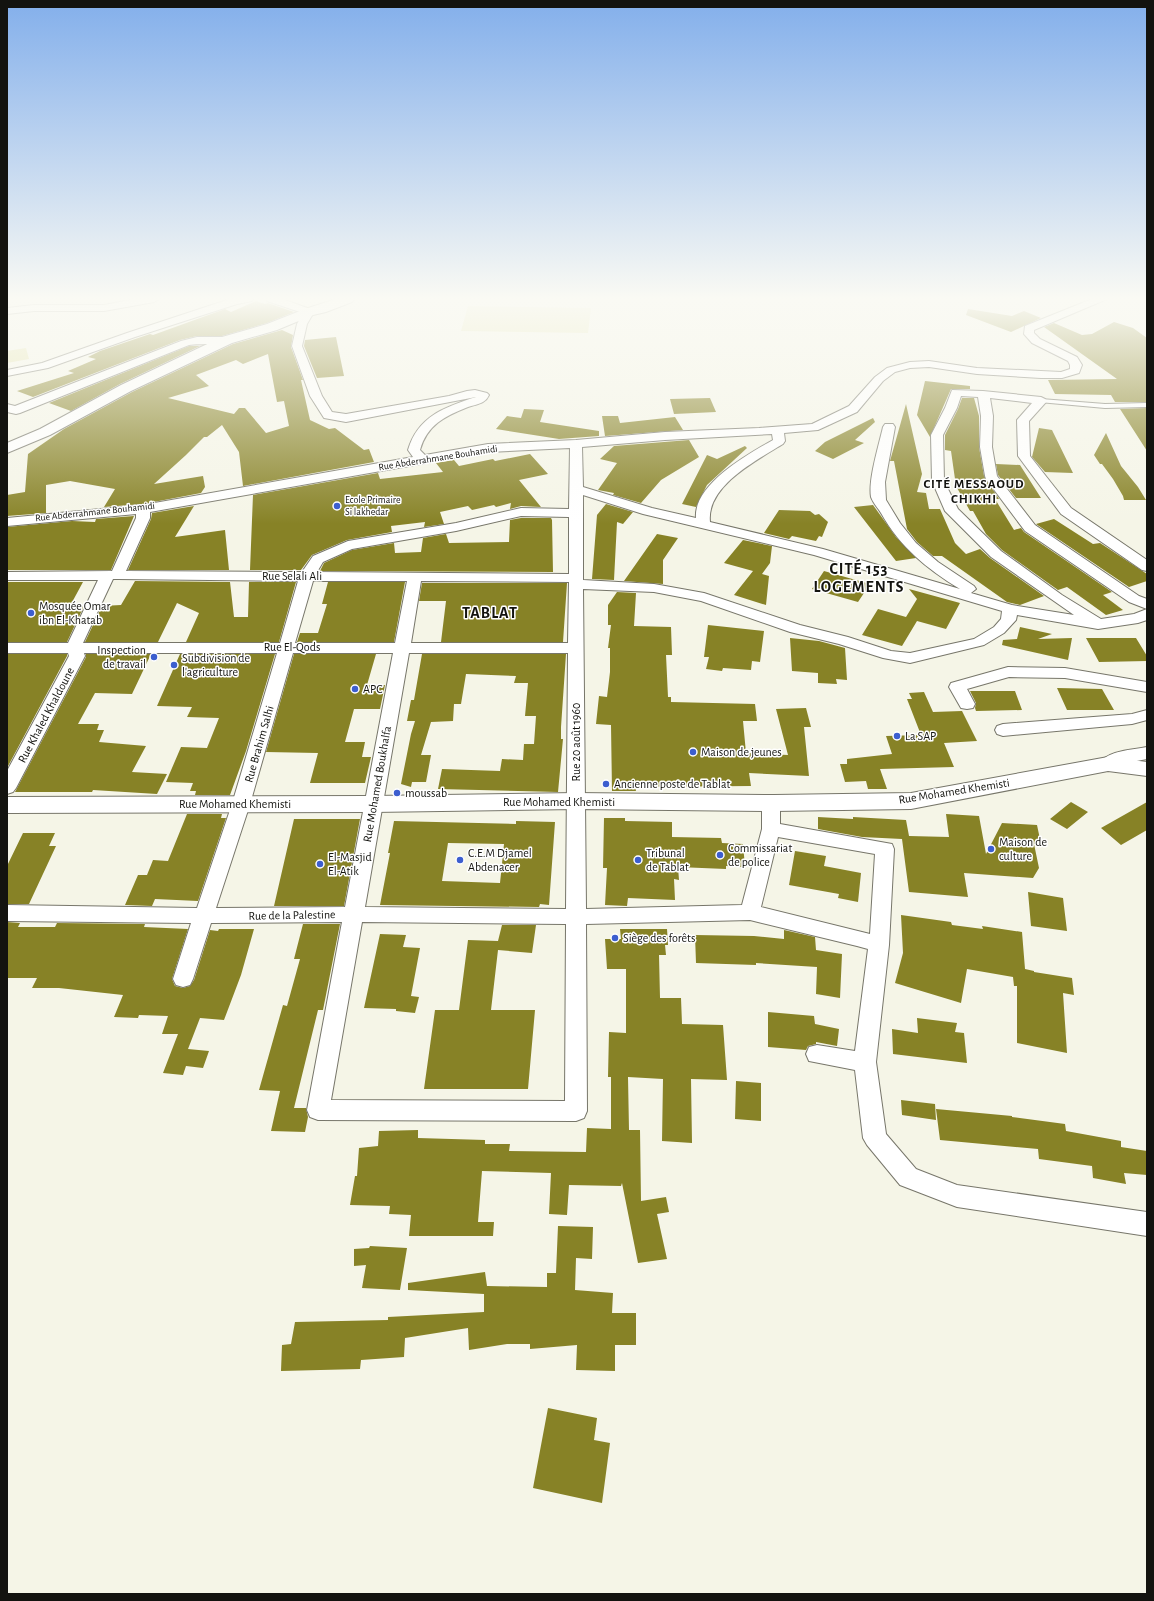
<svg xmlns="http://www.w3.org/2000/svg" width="1154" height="1601" viewBox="0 0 1154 1601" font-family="'Alegreya Sans',sans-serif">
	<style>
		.green { fill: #e3e2aa }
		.building { fill: #878226; fill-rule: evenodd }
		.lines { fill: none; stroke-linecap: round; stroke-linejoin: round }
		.service-casing { stroke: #77766a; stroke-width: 2 }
		.minor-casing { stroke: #77766a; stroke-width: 2 }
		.tertiary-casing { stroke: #77766a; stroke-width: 2 }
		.secondary-casing { stroke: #77766a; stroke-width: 2 }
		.service { fill: #fff; fill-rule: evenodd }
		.minor { fill: #fff; fill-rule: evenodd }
		.tertiary { fill: #fff; fill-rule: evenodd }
		.secondary { fill: #fff; fill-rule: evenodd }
		.poi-dot { fill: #3c5ecf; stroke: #fff; stroke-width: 1.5 }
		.labels { text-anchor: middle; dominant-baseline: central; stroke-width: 3; stroke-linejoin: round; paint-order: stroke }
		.far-street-label { font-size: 10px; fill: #13130f; stroke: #fff }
		.far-poi-label { font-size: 10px; fill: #13130f; stroke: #fff; text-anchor: start }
		.street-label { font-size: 12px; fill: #13130f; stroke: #fff }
		.poi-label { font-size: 12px; fill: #13130f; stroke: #fff; text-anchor: start }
		.far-district-label { font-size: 13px; font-weight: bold; letter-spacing: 1px; fill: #13130f; stroke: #fff }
		.district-label { font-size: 16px; font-weight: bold; letter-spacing: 1px; fill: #13130f; stroke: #fff }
	</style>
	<rect width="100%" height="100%" fill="#f5f5e7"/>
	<path class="green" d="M468,306L591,308L588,333L461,331Z
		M26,348L29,359L7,363V351Z"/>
	<path class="building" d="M256,301L265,304L268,303L294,312L267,323L222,336H197L180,340L33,397L17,391L74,373L68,371L96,359L88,357L100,351L150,334L153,335L225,309L231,312Z
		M968,309L1012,316L1024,311L1041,318L1011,332L966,315Z
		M1114,322L1133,328L1147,338V402H1115L1111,395L1055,394L1048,380L1117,379L1044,327L1054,323L1082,335L1092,334Z
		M282,330L293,335L291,347L303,380H301L310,420L329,429L335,428L364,450L369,449L374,462L243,486L239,452L222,425L207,437H204L186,455L154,484L203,476L205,487L201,493L143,504L104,507L115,489L70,481L46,485V513L7,516V495L25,492L28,454L64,429L132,392L233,344ZM268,354L277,402L284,401L289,426L266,433L245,408H239L234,414L168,398L209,386L196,375L236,360L243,364Z
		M336,337L344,376L317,378L304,346L305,340Z
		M189,346H200L120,384L71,411L49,403Z
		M925,381L970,386V389H951L930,437L917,415Z
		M710,398L716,412L674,414L670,399Z
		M962,398H974L979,416V447L984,476L999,499H995L1014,530L1021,528L1024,532L1112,592L1103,595L1123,610L1106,615L1067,587L1058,590L1002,550L986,534L973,511H970L956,486L951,451L945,450V435L958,409Z
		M906,404L922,474L917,492L926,493L929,509H940L955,543L966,554L980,549L990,558L1044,596L1020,605L1007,602L942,556H933L917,542L907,529L894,461H890Z
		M1147,408V451L1120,409Z
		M524,409L544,410L540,422L599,431V436L559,439L496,429L507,416L521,418Z
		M602,416H618L620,423L675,417L683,430L605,436Z
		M873,418L875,422L855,440L864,443L833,459L815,451L825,442Z
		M1039,428L1052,430L1073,473L1045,472L1032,457Z
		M1106,433L1121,466L1138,487L1146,500H1124L1123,496L1113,479L1102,464H1100L1094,455Z
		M689,440L699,457L661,480L641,503L613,495L614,493L598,490L617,463L600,459L614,446Z
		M745,446L747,448L707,485L696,507L682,504L707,455L717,459Z
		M530,454L548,474L519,480L541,507L521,506L510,509L511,503L496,507L494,505L472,510L468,506L440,512L444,524L424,527L425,522L391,526L392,532L347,540L312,555L301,570H250L253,495L378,473L380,479L443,472L436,463L454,460L459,466L493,459L495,461Z
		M996,464L1020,465L1041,498H1016L998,475Z
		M606,504L633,512L623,524L617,522L614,580L592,579L597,515Z
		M873,505L896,537L916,558L896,561L854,507Z
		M194,506L175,537L225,530L229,570H128L151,519L152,513Z
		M779,510L810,511L815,515L819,514L828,522L822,537L819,536L816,541L792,536L789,539L764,533Z
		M134,516L111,570H7V527L72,521L95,522L96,519Z
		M521,518H551L552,520L553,572L320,571L324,563L352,550L394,543L395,553L421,552L423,538L446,534L449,543L509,542L510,520Z
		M1054,519L1093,544L1100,543L1147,574V581L1129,587L1036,524Z
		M657,534L678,538L663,560V584L624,581Z
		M743,540L772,546L770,563L762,574L769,576L766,605L734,595L753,571L724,563Z
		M824,571L870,584L858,602L812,589Z
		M135,581L230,582L234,617H248L249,582H296L279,642H186L199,613L177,603L158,642H85L102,606L121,605Z
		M7,582H83L70,606H84L67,642H7Z
		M328,582H405L394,642H297L300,633H318L327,604H322Z
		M422,583H567L563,642H441L446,601H419Z
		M909,589L960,603L946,629L917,621L902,646L862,635L878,609L906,617L917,599Z
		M617,592L636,593L634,626L671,627L672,655H666L668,697H671V702L755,704L757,721H743L746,753L788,755L776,709L806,708L811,727H804L809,776L749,773L751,786L635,787L636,791H612L611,725L596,724L599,696L607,697L610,672V648H608L611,625H608V605Z
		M708,625L764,631L760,662L752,661L751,670L723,668L722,671L706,669L709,657H704Z
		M1020,627L1052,634L1038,639L1072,638L1068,660L1002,645L1003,640L1017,639Z
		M790,638L819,641L845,648L847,680L836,679L837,684L818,683V673L792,671Z
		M1086,638H1136L1147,656V661L1099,662Z
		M7,654H67V656L7,768Z
		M86,654H151L132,694L95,693L78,724H99L97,730H104L99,742L146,746L132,772L167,774L157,794L93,790L92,792H15L86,657Z
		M180,654H275L246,751L230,795H195L196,791H190L193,783L166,782L181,747L207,748L219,718L187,717L192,707L157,706Z
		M294,654H376L367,685H385L380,709H354L345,742H365L362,757H371L365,783H310L318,753L266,752Z
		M422,654H566L561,727V739H563L558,792L438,789L442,769L500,771L502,759L523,760L524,744H534L536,716H525L528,683H514L516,676L466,674L461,704H454L453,721L431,722L421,755H431L426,782H412L411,787L401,784L411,734L415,721H407L411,700H414Z
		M1057,688L1102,689L1114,710H1067Z
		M970,691H1015L1022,710L976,711L975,708L976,703Z
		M924,692L933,712L962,711L977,741L944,743L954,767L880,769L887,789H868L866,781L845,782L840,764H847V759L892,754L886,736L921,735L907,699H912L909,693Z
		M1071,802L1088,812L1067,829L1050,819Z
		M1147,802V830L1121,845L1101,828Z
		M187,814H222L221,818H226L198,901L155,899L152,906L125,905L138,875H147L153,860L168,861Z
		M946,814L979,816L986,854L1002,823L1037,825L1041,844H1034L1039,868L1033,878L964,873L968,897L909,892L902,839L862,837L818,829V817L853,819V817L906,820L909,836L949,837Z
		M604,818H625V821L672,822V837L721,838L722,843L743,844L745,867L726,866V869L678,867L679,880L674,879L675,900L628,898L627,906L605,905L607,868H603Z
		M294,819H360L344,906H274Z
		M394,821L516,824V821L555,822L549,905L540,904L539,907L380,905L390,853H388ZM448,843L504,844L500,883L442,881Z
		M23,833H55L49,846H56L29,904H7V866Z
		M795,851L826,856L824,866L861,873L858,902L838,898L839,894L789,885Z
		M1028,892L1063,898L1067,931L1031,926Z
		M901,915L951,922L952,925L983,929L982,926L1022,932L1025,969L1034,971V972L1072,978L1074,995L1063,993L1067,1053L1017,1043V986H1014L1013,977L967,969L961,1003L895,983L903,953Z
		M7,922L20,923L18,927H55L57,923L145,924L144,927L188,929L172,979L175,986L183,988L190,986L194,980L210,930L218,931L219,929H254L241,975L224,1020L200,1018L188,1049L209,1051L203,1068L186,1066L183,1075L163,1073L178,1034H162L168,1016L139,1015L138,1018L114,1017L123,995L59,988H32L37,978H7Z
		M303,924H340L323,1010H318L294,1108H306L308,1117L305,1132L271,1131L280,1091L259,1090L283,1005L287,1006L300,959H294Z
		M502,925H536L532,953L498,950L491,1010H535L528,1089H424L435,1010H459L468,940L498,941Z
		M620,929H667L668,945H665L666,955H659L660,998H681L682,1024L723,1025L727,1080L691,1079L692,1143L662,1141L663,1079L628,1077L629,1130H640L641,1201L666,1197L669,1212L657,1214L667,1259L638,1263L622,1183L621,1186L569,1185L567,1215L549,1214L551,1173L482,1171L478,1222H494L493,1236H409L411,1215L389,1214L390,1206L350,1205L355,1176H357L359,1148L378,1146L379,1131L418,1130V1138L485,1140V1144H510L509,1151L586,1152L587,1128L611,1129V1077H608L609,1032L626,1033V969H607L605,939H621Z
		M784,930L815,937L816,950L842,954L840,998L816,994L817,967L756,963V965L696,963L695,935L754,936L784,939Z
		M380,934L406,935L403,947L420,948L411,996L419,997L415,1013L396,1011V1009L364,1008Z
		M768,1012L814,1016L815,1024L839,1029L837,1046L816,1042V1044L808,1046L806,1050L768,1047Z
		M917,1018L957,1023L955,1032L964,1033L967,1063L893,1054L892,1029L918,1033Z
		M736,1081L761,1083V1121L735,1119Z
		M901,1100L935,1104L936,1120L902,1115Z
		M936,1109L1012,1116V1117L1065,1124L1066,1131L1121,1141V1147L1147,1151V1175L1124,1173L1126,1184L1093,1178L1092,1166L1039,1159L1038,1149L940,1140Z
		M558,1226L593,1227L592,1259L576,1258L575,1290L613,1293L612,1313H636V1345H615V1371L576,1370L577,1345L530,1349V1344H507L469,1350L468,1328L405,1338L404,1357L361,1360L360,1369L281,1371L282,1345L291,1344L295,1322L388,1320V1317L484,1312V1294L408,1290V1283L485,1272L487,1286L547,1287V1273H556Z
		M370,1246L407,1248L400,1290L362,1288L366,1265L354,1266V1249L369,1248Z
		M548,1408L597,1418L594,1440L610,1443L602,1503L533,1488Z"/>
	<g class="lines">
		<g class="service-casing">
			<path id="service" d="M1041,399L1105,404L1147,403V407L1105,408L1039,402V400Z"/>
		</g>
		<g class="minor-casing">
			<path id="minor" d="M135,299H159L154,302L104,311H34L7,314V308L34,305H104Z
				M230,299H253L252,301L237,304L135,337L48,368L7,376V370L42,363L127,333Z
				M266,299H282L313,310L314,312L307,324L302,346L322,396L332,412L346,414L449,396L467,391L475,390L487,393L489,395C485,404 477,404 468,407C445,416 427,425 420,450L425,455L488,444L576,440L665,432L759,428L812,424L849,406L875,377L887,368L910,362L929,361L977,368L1061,372L1070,369V365L1068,361L1032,343L1024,334L1025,326L1092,299H1107L1034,330V333L1040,339L1077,357L1082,365L1079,373L1062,378H1041L977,374L929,367L910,368L895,372L883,381L857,412L818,430L784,433L785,441L783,444C757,460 706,486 710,522L823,549L960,589C927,569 900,547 881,513C878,508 873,503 871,497C868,480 879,445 883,427L885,424H893L895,427L885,482L886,500L900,523L916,543L938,562L974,586L976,589L971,593L1012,605L1074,615L991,557L945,511L932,481L931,435L945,408L952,390L983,391L1041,397L1045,399L1047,401L1029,421L1030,456L1071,508L1147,560V571L1142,570L1061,514L1018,456L1017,420L1032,403L990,398L993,416L992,447L997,476L1035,525L1139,596L1147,599V609L1129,602L1025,531L986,479L985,476L980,447L981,416L978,397L961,396L957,408L943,435L944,481L958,509L1001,551L1062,595L1101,619L1134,614L1147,609V620L1138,623L1098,629L1017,615L1016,620L1004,633L984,645L910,663L883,658L839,644L790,632L701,601L654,592L583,589L586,909L742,905L762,829V810L768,799L774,797L780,799L783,803L780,810V824L892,844L894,849L889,945L876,1062L886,1134L916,1169L957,1185L1147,1212V1236L957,1207L900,1185L867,1145L863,1138L855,1070L809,1061L806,1054L809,1047L817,1045L855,1051L868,949L857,946L750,920L586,924L587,1111L584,1118L576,1121L318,1120L310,1117L307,1110L342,922L211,923L193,979L190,985L183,987L176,985L173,979L191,923L7,921V905L197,908L232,804L277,653H84L85,656L16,788L13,792L7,794V771L69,656L68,653H7V643H68L98,580H7V572L112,571L136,518V514L7,526V518L143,505L413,457L408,450C418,416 445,407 476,397L346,422L324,418L310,396L292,346L297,324L303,313L267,301ZM772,434L773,440C748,454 693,485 696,518L652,508L583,487L582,447L665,440ZM570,448L569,509L521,508L456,523L348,541L313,556L302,572L126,571L150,518V512L488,452ZM583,495L643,514L814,555L1002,611L1001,619L994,627L974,639L910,653L891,651L848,637L800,625L704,593L654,584L583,580ZM521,516L569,517V574L317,572L323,562L352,549L456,531ZM113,579H117L298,581L280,643H83ZM313,581H407L395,643H295ZM421,581L569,582L568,643H411ZM293,653H393L345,907L216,908L250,804ZM409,653H568L566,909L365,907ZM778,837L875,854L870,934L761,907ZM362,922L566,924L565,1101L331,1100Z
				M197,337H227L232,340C227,346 199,343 189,345L20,413L16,414L7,412V404L15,406L181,341Z
				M1008,667L1065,668L1147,682V692L1065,678L1009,677L967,689L975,704L973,708L967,709L961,708L949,687L951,683Z
				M1147,710V720L1132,724L1003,736L997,734L995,730L997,726L1003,724L1132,714Z
				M1147,747V759L1121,764L1108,770L1102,768L1099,764C1108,750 1132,750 1147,747Z"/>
		</g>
		<g class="tertiary-casing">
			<path id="tertiary" d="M336,299H354L352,302L326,312L313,315L277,330L232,343L131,391L50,435L7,453V443L40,429L121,385L222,337L267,324L305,309Z"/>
		</g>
		<g class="secondary-casing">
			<path id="secondary" d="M1108,757L1147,762V776L1108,771L911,809L774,811L576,809L373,812L7,813V797L373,796L576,793L774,795L911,793Z"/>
		</g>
		<use href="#service" class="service"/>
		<use href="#minor" class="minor"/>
		<use href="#tertiary" class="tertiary"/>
		<use href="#secondary" class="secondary"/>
	</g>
	<linearGradient id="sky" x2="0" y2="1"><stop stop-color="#83afeb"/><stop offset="0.57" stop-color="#fafaf4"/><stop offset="1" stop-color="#fafaf4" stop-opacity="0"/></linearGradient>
	<rect width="1154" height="524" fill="url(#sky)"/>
	<g class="poi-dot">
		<circle cx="337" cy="506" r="4"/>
		<circle cx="31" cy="613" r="4"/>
		<circle cx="154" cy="657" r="4"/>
		<circle cx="174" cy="665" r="4"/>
		<circle cx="355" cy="689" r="4"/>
		<circle cx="897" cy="736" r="4"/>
		<circle cx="693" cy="752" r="4"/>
		<circle cx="606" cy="784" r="4"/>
		<circle cx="397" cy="793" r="4"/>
		<circle cx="991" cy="849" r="4"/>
		<circle cx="720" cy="855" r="4"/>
		<circle cx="460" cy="860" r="4"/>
		<circle cx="638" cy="860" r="4"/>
		<circle cx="320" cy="864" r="4"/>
		<circle cx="615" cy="938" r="4"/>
	</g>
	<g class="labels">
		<g class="far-street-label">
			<text transform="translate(438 458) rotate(-9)">Rue Abderrahmane Bouhamidi</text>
			<text transform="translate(95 512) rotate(-6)">Rue Abderrahmane Bouhamidi</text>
		</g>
		<g class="far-poi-label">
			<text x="345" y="500">Ecole Primaire<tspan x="345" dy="12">Si lakhedar</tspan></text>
		</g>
		<g class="street-label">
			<text x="292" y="576">Rue Selali Ali</text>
			<text x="292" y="647">Rue El-Qods</text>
			<text transform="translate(46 715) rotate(-62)">Rue Khaled Khaldoune</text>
			<text transform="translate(576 742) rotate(-90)">Rue 20 août 1960</text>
			<text transform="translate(259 744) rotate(-74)">Rue Brahim Salhi</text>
			<text transform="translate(377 784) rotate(-80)">Rue Mohamed Boukhalfa</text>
			<text transform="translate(954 791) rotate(-9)">Rue Mohamed Khemisti</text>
			<text x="559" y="802">Rue Mohamed Khemisti</text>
			<text x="235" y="804">Rue Mohamed Khemisti</text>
			<text transform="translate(292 915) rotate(-1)">Rue de la Palestine</text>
		</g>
		<g class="poi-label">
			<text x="39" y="606">Mosquée Omar<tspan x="39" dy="14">ibn El-Khatab</tspan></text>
			<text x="146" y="650" text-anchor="end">Inspection<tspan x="146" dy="14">de travail</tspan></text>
			<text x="182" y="658">Subdivision de<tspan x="182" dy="14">l'agriculture</tspan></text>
			<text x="363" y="689">APC</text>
			<text x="905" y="736">La SAP</text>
			<text x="701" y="752">Maison de jeunes</text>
			<text x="614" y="784">Ancienne poste de Tablat</text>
			<text x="405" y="793">moussab</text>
			<text x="999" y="842">Maison de<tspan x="999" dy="14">culture</tspan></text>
			<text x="728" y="848">Commissariat<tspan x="728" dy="14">de police</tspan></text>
			<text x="468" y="853">C.E.M Djamel<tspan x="468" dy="14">Abdenacer</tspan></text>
			<text x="646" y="853">Tribunal<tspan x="646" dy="14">de Tablat</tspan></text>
			<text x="328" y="857">El-Masjid<tspan x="328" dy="14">El-Atik</tspan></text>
			<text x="623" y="938">Siège des forêts</text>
		</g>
		<g class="far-district-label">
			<text x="974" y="484">CITÉ MESSAOUD<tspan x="974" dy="15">CHIKHI</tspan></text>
		</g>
		<g class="district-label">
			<text x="859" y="569">CITÉ 153<tspan x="859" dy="18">LOGEMENTS</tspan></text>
			<text x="490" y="613">TABLAT</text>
		</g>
	</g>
	<rect width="1154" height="1601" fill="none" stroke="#13130f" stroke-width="16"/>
</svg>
